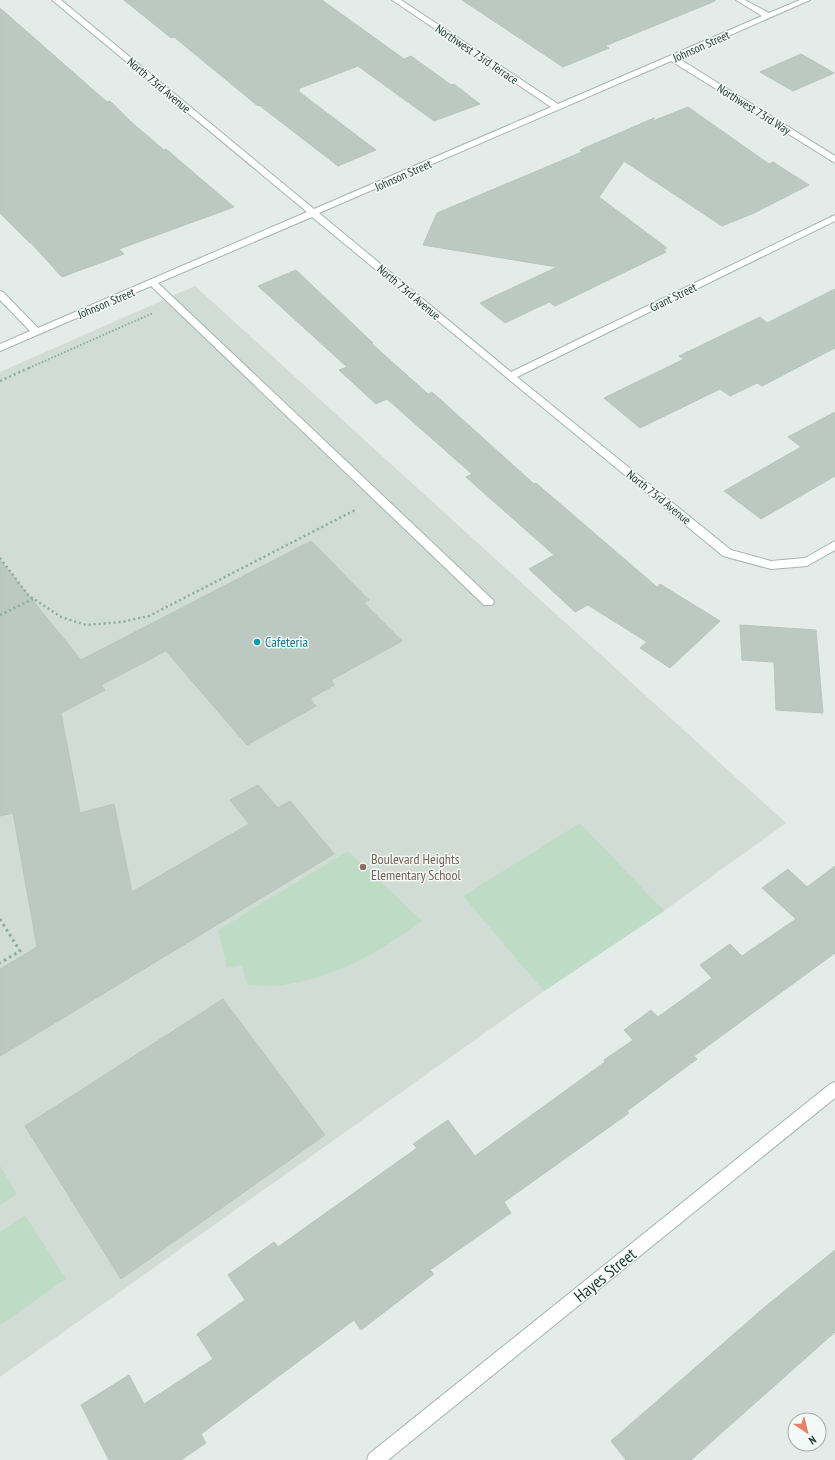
<svg xmlns="http://www.w3.org/2000/svg" width="835" height="1460" viewBox="0 0 835 1460" font-family="'PT Sans Narrow',sans-serif">
	<style>
		.built { fill: #d1dcd7 }
		.green { fill: #bedbc5 }
		.building { fill: #bcc9c3; stroke: #b6c5be }
		.lines { fill: none; stroke-linecap: round; stroke-linejoin: round }
		.minor-casing { stroke: #a6b4af; stroke-width: 2 }
		.path-far2 { stroke: #86ad9f; stroke-width: 2; stroke-dasharray: 1.5 2; stroke-linecap: butt }
		.path-far1 { stroke: #86ad9f; stroke-width: 2.5; stroke-dasharray: 2 3; stroke-linecap: butt }
		.path { stroke: #86ad9f; stroke-width: 3; stroke-dasharray: 2.5 3.5; stroke-linecap: butt }
		.minor { fill: #fff; fill-rule: evenodd }
		.culture-dot { fill: #0f9aa8; stroke: #f3f9f6; stroke-width: 1.5 }
		.education-dot { fill: #8d6e63; stroke: #f3f9f6; stroke-width: 1.5 }
		.labels { text-anchor: middle; dominant-baseline: central; stroke-width: 3; stroke-linejoin: round; paint-order: stroke }
		.far-street-label { font-size: 12px; fill: #243c35; stroke: #f3f9f6 }
		.culture-label { font-size: 14px; fill: #0d838f; stroke: #f3f9f6; text-anchor: start }
		.education-label { font-size: 14px; fill: #785e54; stroke: #f3f9f6; text-anchor: start }
		.near-street-label { font-size: 17px; fill: #243c35; stroke: #f3f9f6 }
	</style>
	<rect width="100%" height="100%" fill="#e3ece8"/>
	<path class="built" d="M195,286L786,823L664,911L544,991L0,1377V372Z"/>
	<path class="green" d="M580,823L664,911L544,991L463,896Z
		M348,851L422,921C380,952 333,979 281,985C270,987 258,985 247,985L242,965L227,968L218,930Z
		M0,1166L17,1194L0,1205Z
		M25,1215L66,1279L0,1325V1232Z"/>
	<path class="building" d="M124,0H322L404,59L411,56L451,85L454,84L480,104L434,121L358,66L298,89L300,90L298,91L376,150L338,166L259,105L258,106L174,37L171,38Z
		M462,0H715V1L605,46L609,48L563,67Z
		M0,8L107,102L110,101L130,121L164,150L166,149L234,207L119,249L124,254L62,277L31,243H30L0,213Z
		M801,54L834,73L793,91L760,72Z
		M688,107L769,164L773,162L809,185L754,213L722,226L624,161L599,197L667,248L663,250L666,252L555,306L549,302L505,323L480,303L557,267L423,245L437,213L582,152L580,150L654,118L653,121Z
		M296,270L373,343H371L428,394L432,392L534,484L536,483L657,587L660,584L720,621L670,668L640,648L647,642L588,605L575,612L529,569L554,555L466,477L472,474L387,399L376,404L339,370L347,367L258,286Z
		M835,289V348L762,386L757,383L730,396L720,389L640,428L604,398L684,359L679,356L760,317L767,323Z
		M835,412V476L761,519L724,491L801,447L788,437Z
		M311,541L369,600L364,603L402,641L331,680L334,685L310,699L316,706L247,745L166,651L101,685L105,690L61,713L80,813L114,804L132,892L249,824L230,800L258,785L278,808L290,801L334,854L0,1056V969L37,947L13,813L0,816V560L81,660Z
		M740,625L816,630L823,713L776,710L774,662L742,660Z
		M835,866V953L694,1056L697,1059L627,1111L629,1113L504,1202L511,1213L430,1270L434,1274L361,1330L354,1320L201,1434L206,1443L181,1460H109L81,1405L129,1375L144,1404L213,1359L197,1334L245,1300L228,1275L274,1242L278,1247L417,1148L413,1144L448,1120L475,1156L605,1062L604,1060L633,1040L624,1030L651,1010L658,1017L712,978L700,965L730,944L742,956L796,919L762,888L788,869L807,887Z
		M223,999L325,1135L121,1279L25,1126Z
		M835,1250V1332L691,1460H626L611,1441L766,1306Z"/>
	<g class="lines">
		<g class="minor-casing">
			<path id="minor" d="M52,0H61L314,209L551,107L392,0H401L558,104L762,16L736,0H745L769,13L800,0H810L678,58L835,156V163L671,61L319,213L511,372L835,215V221L517,377L731,550L771,561L805,558L835,541V550L807,566L771,569L723,556L312,217L158,283L492,599L494,602L492,605H484L151,286L0,351V344L30,331L0,300V291L3,292L38,328L307,212Z
				M835,1082V1098L388,1460H367L369,1454L830,1084Z"/>
		</g>
		<path class="path-far2" d="M29,368L153,313"/>
		<path class="path-far1" d="M0,381L31,367
			M0,558L28,595L61,617L86,625L122,622L149,616L357,509
			M0,615L33,599"/>
		<path class="path" d="M0,919L20,951L0,963"/>
		<use href="#minor" class="minor"/>
	</g>
	<circle class="culture-dot" cx="257" cy="642" r="4"/>
	<circle class="education-dot" cx="363" cy="867" r="4"/>
	<g class="labels">
		<g class="far-street-label">
			<text transform="translate(701 46) rotate(-24)">Johnson Street</text>
			<text transform="translate(477 54) rotate(34)">Northwest 73rd Terrace</text>
			<text transform="translate(159 85) rotate(40)">North 73rd Avenue</text>
			<text transform="translate(754 109) rotate(32)">Northwest 73rd Way</text>
			<text transform="translate(403 175) rotate(-24)">Johnson Street</text>
			<text transform="translate(409 292) rotate(40)">North 73rd Avenue</text>
			<text transform="translate(673 297) rotate(-26)">Grant Street</text>
			<text transform="translate(106 303) rotate(-23)">Johnson Street</text>
			<text transform="translate(659 497) rotate(39)">North 73rd Avenue</text>
		</g>
		<g class="culture-label">
			<text x="265" y="642">Cafeteria</text>
		</g>
		<g class="education-label">
			<text x="371" y="859">Boulevard Heights<tspan x="371" dy="16">Elementary School</tspan></text>
		</g>
		<g class="near-street-label">
			<text transform="translate(605 1275) rotate(-39)">Hayes Street</text>
		</g>
	</g>
	<g transform="translate(807 1432) rotate(145)"><circle r="19" fill="#f3f9f6" stroke="#a0ada9"/>
	<path d="M0-3L7 15L0 10L-7 15Z" fill="#e88065"/>
	<text y="-6" font-size="11" font-weight="bold" text-anchor="middle" fill="#243c35">N</text>
	</g>
</svg>
